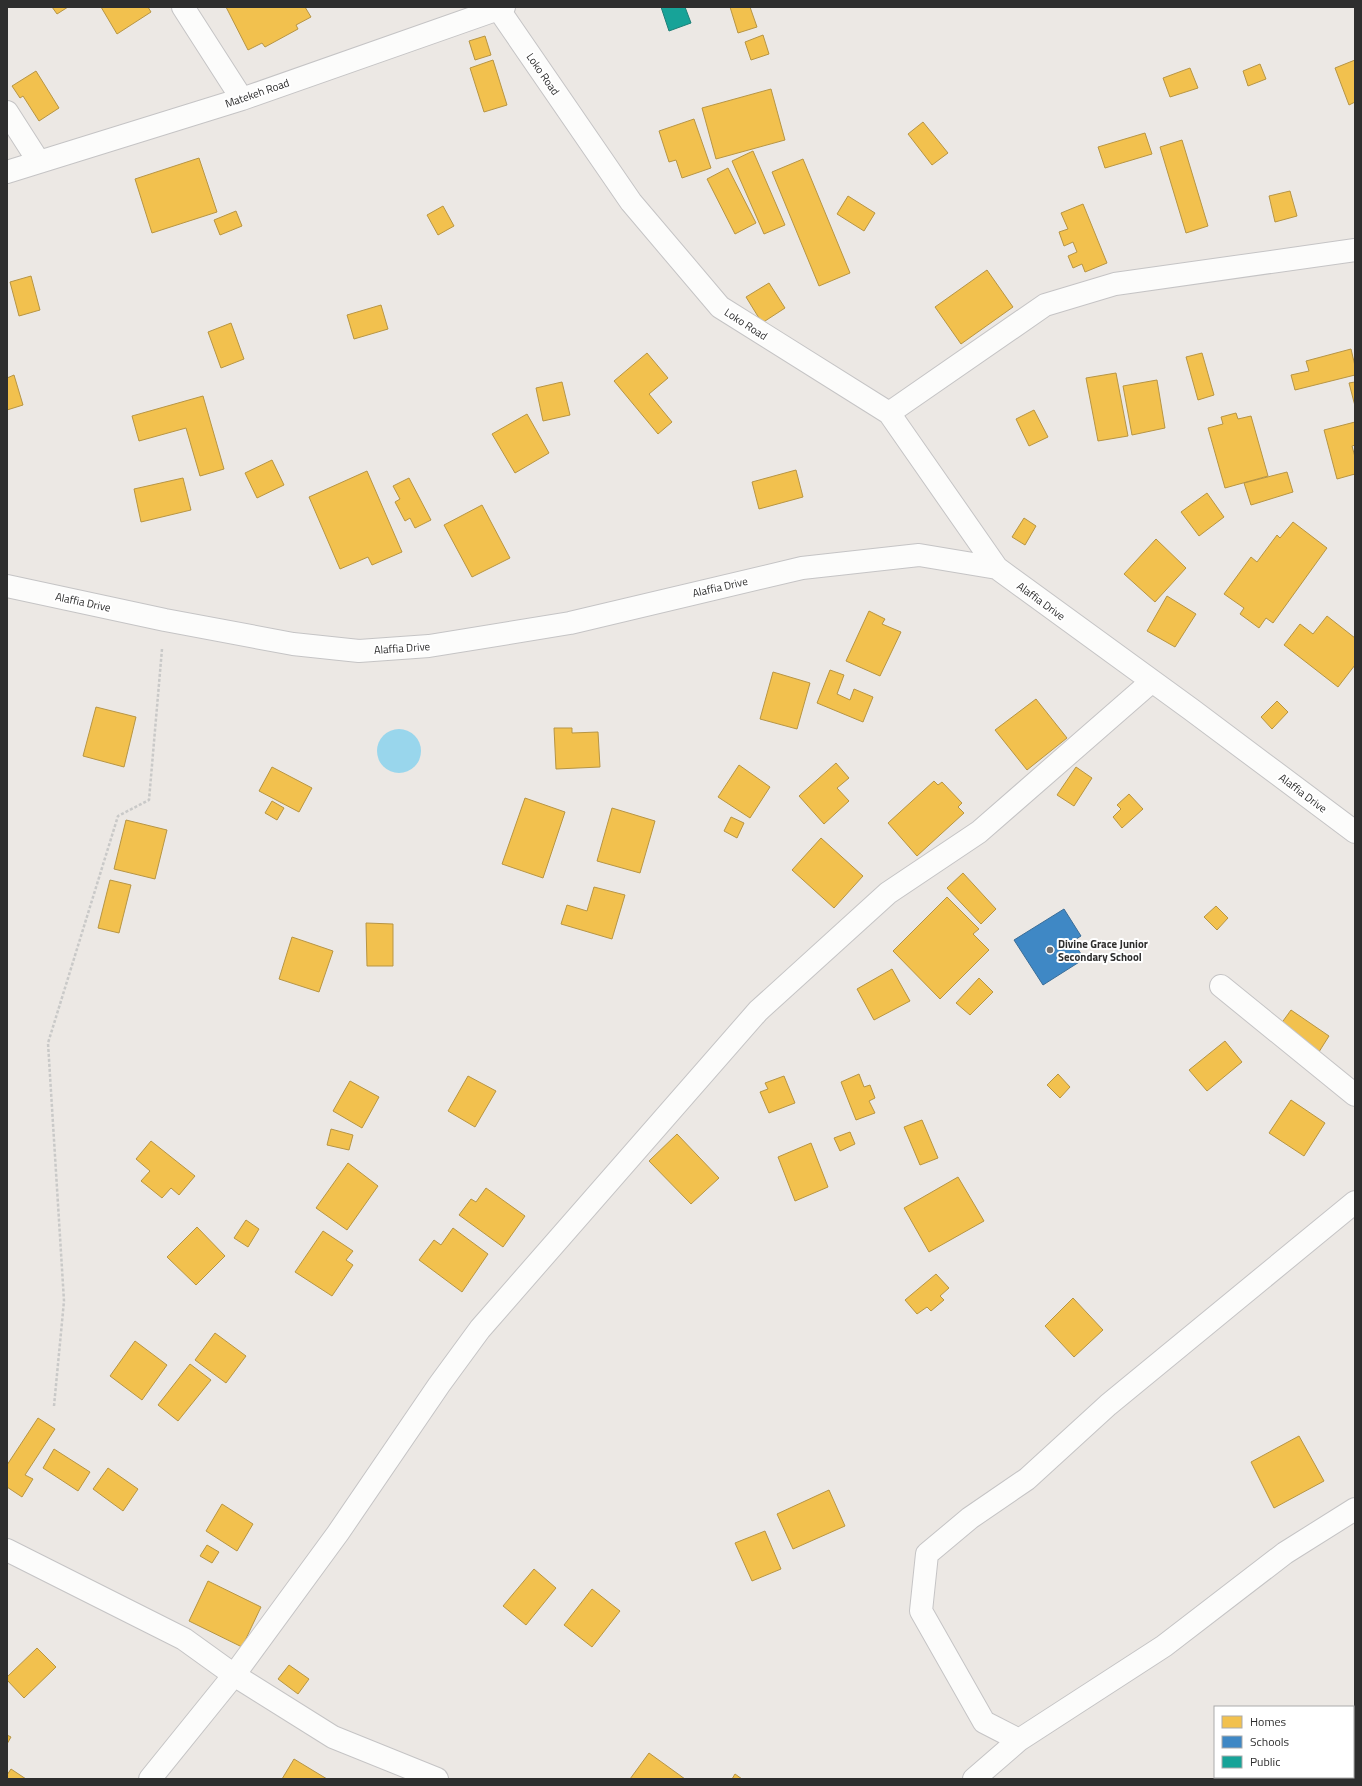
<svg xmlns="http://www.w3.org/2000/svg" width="1362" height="1786" viewBox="0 0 1362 1786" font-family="'Titillium Web',sans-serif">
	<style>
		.water { fill: #99d6ec }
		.homes { fill: #f2c14e; stroke: #b79544 }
		.schools { fill: #3f88c5; stroke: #3a6d98 }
		.public { fill: #17a398; stroke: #1e8078 }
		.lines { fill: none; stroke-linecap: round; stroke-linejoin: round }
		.minor-casing { stroke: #c5c4c5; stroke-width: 24 }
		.path { stroke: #c9c9c8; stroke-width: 2.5; stroke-dasharray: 3 2; stroke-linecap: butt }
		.minor { stroke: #fcfcfb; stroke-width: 22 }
		.poi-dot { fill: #706f6e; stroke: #fff; stroke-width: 1.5 }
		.labels { text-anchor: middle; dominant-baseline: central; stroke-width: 4; stroke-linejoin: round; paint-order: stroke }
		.street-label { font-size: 11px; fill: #2e2e2e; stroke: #fff }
		.poi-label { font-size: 11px; font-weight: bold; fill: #2e2e2e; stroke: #fff; text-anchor: start }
	</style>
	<rect width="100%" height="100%" fill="#ece8e4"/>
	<path class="water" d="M377 751a22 22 0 1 1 44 0a22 22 0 1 1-44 0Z"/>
	<path class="homes" d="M52,7H68L57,14Z
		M101,7H148L151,12L117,34Z
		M226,7H305L311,17L296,25L298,29L265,47L262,43L248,50Z
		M730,7H750L757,27L738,33Z
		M763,35L769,54L751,60L745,42Z
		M485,36L491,55L475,60L469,41Z
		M493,60L507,105L484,112L470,68Z
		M1355,60V102L1349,105L1335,68Z
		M1260,64L1266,79L1248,86L1243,71Z
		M1190,68L1198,88L1170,97L1163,78Z
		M36,71L59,108L39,121L23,96L20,98L12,86Z
		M771,89L785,140L716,159L702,108Z
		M694,119L711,168L682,178L676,160L669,162L659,131Z
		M923,122L948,153L932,165L908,134Z
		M1145,133L1152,154L1105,168L1098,147Z
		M1182,140L1208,226L1186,233L1160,147Z
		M753,151L785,225L764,234L732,161Z
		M199,158L217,212L152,233L135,179Z
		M803,159L850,273L819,286L772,172Z
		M728,168L756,223L735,234L707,179Z
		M1290,191L1297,216L1275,222L1269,196Z
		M848,196L875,213L864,231L837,214Z
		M1083,204L1107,263L1085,272L1082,264L1073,268L1068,256L1077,252L1073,242L1064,246L1059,232L1068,229L1061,213Z
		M443,206L454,226L438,235L427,215Z
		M236,211L242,226L220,235L214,220Z
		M987,270L1013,307L961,344L935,307Z
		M31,276L40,310L19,316L10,282Z
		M769,283L785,308L762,323L746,297Z
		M381,305L388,329L354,339L347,315Z
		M231,323L244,359L221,368L208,332Z
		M1351,349L1355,366V375L1295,390L1291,375L1309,371L1306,361Z
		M647,353L668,378L649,394L672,422L658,434L614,381Z
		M1202,353L1214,395L1198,400L1186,357Z
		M1116,373L1128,436L1098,441L1086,378Z
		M14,375L23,405L7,410V378Z
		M1157,380L1165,428L1132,435L1123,386Z
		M562,382L570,415L543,421L536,388Z
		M1355,382V406L1349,383Z
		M203,396L224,469L200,476L186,428L139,441L132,416Z
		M1034,410L1048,437L1029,446L1016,419Z
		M1236,413L1238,419L1251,416L1268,476L1225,488L1208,428L1223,424L1221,417Z
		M527,414L549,453L515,473L492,434Z
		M1355,422V445L1352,446L1355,457V474L1337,479L1324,430Z
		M272,460L284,485L257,498L245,473Z
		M796,470L803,497L759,509L752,482Z
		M367,471L402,552L372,565L368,557L340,569L309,497Z
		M1287,472L1293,492L1251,505L1244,483Z
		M183,478L191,510L141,522L134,489Z
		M409,478L431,520L415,528L410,518L405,521L395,502L400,499L393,486Z
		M1207,493L1224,517L1199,536L1181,512Z
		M482,505L510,558L472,577L444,525Z
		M1024,518L1036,526L1025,545L1012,537Z
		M1293,522L1327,548L1273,623L1266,618L1259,628L1240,614L1244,608L1224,594L1251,557L1257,562L1277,535L1280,538Z
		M1156,539L1186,568L1155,602L1124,574Z
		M1167,596L1196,614L1175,647L1147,631Z
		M869,611L885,619L882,624L901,632L880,676L846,661Z
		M1327,616L1355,638V665L1338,687L1284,645L1300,624L1313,634Z
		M830,670L844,675L837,694L850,700L854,689L873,697L863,722L817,703Z
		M773,672L810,683L797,729L760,719Z
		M1036,699L1067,738L1027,770L995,730Z
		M1277,701L1288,712L1272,729L1261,717Z
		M96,707L136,717L124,767L83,756Z
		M554,728H572V733L598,732L600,767L556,769Z
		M836,763L849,778L837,788L849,801L824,824L799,796Z
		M739,765L770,787L750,818L718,797Z
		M272,767L312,788L299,812L259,791Z
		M1076,767L1092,778L1074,806L1057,795Z
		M934,781L938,785L942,782L962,803L958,807L964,813L917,856L888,823Z
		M1129,794L1143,809L1122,828L1113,817L1121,809L1117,805Z
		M525,798L565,812L543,878L502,864Z
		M272,801L284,808L277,820L265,813Z
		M612,808L655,821L640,873L597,861Z
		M731,817L744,823L737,838L724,831Z
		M126,820L167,830L155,879L114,869Z
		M821,838L863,876L834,908L792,870Z
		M963,873L996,909L981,924L947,888Z
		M110,880L131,885L119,933L98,928Z
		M594,887L625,895L612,939L561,924L567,905L587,911Z
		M947,897L979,929L973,934L989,950L940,999L893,951Z
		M1216,906L1228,918L1217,930L1204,917Z
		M366,923L393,924V966H367Z
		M292,937L333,951L319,992L279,979Z
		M892,969L910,1001L874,1020L857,989Z
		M979,978L993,992L970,1015L956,1003Z
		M1291,1010L1329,1036L1317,1055L1278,1028Z
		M1225,1041L1242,1062L1207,1091L1189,1070Z
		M859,1074L864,1087L870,1085L875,1098L869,1101L875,1113L856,1120L841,1082Z
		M1058,1074L1070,1087L1060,1098L1047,1085Z
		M468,1076L496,1091L475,1127L448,1111Z
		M784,1076L795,1103L769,1113L760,1092L768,1089L765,1083Z
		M350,1081L379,1097L362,1128L333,1111Z
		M1291,1100L1325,1123L1304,1156L1269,1133Z
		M922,1120L938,1158L920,1165L904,1127Z
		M331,1129L353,1135L349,1150L327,1145Z
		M850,1132L855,1144L840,1151L834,1138Z
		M677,1134L719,1178L691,1204L649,1161Z
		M151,1141L195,1176L179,1195L171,1188L162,1198L141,1181L150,1171L136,1159Z
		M811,1143L828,1187L795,1201L778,1157Z
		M348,1163L378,1186L347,1230L316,1208Z
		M958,1177L984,1221L929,1252L904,1208Z
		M486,1188L525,1216L503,1247L459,1215L471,1199L476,1202Z
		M246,1220L259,1229L248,1247L234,1238Z
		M197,1227L225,1256L196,1285L167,1257Z
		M453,1228L488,1254L462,1292L419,1260L434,1240L441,1245Z
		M323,1231L353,1251L346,1260L353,1265L332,1296L295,1272Z
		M936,1274L949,1288L940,1296L944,1300L931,1311L927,1307L917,1314L905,1300Z
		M1073,1298L1103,1330L1074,1357L1045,1326Z
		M215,1333L246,1356L226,1383L195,1360Z
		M135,1341L167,1365L142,1400L110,1376Z
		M190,1364L211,1380L178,1421L158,1405Z
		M38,1418L55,1429L25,1475L33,1479L22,1497L7,1487V1465Z
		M1299,1436L1324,1481L1274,1508L1251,1462Z
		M54,1449L90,1472L78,1491L43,1468Z
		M108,1468L138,1489L123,1511L93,1489Z
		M829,1490L845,1526L793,1549L777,1514Z
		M222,1504L253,1524L237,1551L206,1531Z
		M765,1531L781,1569L752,1581L735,1543Z
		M207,1545L219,1552L212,1563L200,1556Z
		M534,1569L556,1588L526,1625L503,1606Z
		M208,1581L261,1607L242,1647L189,1621Z
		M592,1589L620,1611L592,1647L564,1625Z
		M37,1648L56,1667L24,1698L7,1680V1677Z
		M289,1665L309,1679L298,1694L278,1679Z
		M7,1735L11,1737L7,1744Z
		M649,1753L685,1779H630Z
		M294,1759L327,1779H282Z
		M11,1769L26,1779H7V1775Z
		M735,1774L742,1779H732Z"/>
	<path class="schools" d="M1064,909L1081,936L1073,941L1084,959L1043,985L1014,940Z"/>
	<path class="public" d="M661,7H685L691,23L669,31Z"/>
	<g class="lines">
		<g class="minor-casing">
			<path id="minor" d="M183,7L242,99
				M497,7L631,202L720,307L889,413L997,568
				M7,112L39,162
				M7,172L242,99L504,7
				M889,413L1045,305L1115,284L1355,250
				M7,586L165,620L293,644L359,651L429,646L570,623L802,568L919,555L997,568L1192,710L1355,832
				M1221,986L1355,1095
				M7,1550L184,1639L234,1675L333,1737L437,1779
				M1019,1740L984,1722L921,1611L927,1554L970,1518L1027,1479L1108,1405L1355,1202
				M150,1779L234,1675L338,1533L439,1385L480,1329L758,1011L888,893L979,832L1151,682
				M974,1779L1019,1740L1164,1646L1285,1553L1355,1509"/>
		</g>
		<path class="path" d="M54,1406L64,1301L48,1043L118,816L149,800L162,649"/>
		<use href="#minor" class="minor"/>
	</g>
	<circle class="poi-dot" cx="1050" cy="950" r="4"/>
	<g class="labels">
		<g class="street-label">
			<text transform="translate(543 74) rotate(55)">Loko Road</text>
			<text transform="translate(257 93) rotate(-19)">Matekeh Road</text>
			<text transform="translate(746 324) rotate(33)">Loko Road</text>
			<text transform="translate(720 587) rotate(-13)">Alaffia Drive</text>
			<text transform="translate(1041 601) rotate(36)">Alaffia Drive</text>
			<text transform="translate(83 602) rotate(12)">Alaffia Drive</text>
			<text transform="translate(402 648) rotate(-4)">Alaffia Drive</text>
			<text transform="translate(1303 793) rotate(37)">Alaffia Drive</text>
		</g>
		<g class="poi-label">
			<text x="1058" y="944">Divine Grace Junior<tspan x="1058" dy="13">Secondary School</tspan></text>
		</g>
	</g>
	<rect width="1362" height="1786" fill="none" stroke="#2e2e2e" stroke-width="16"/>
	<rect x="1214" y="1706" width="140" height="72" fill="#ffffff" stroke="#ababab"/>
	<rect x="1222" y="1716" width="20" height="12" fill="#f2c14e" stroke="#ababab"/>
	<text x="1250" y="1726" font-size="12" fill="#2e2e2e">Homes</text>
	<rect x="1222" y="1736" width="20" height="12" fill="#3f88c5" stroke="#ababab"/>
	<text x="1250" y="1746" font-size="12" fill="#2e2e2e">Schools</text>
	<rect x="1222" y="1756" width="20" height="12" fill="#17a398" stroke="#ababab"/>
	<text x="1250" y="1766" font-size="12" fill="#2e2e2e">Public</text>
</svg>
